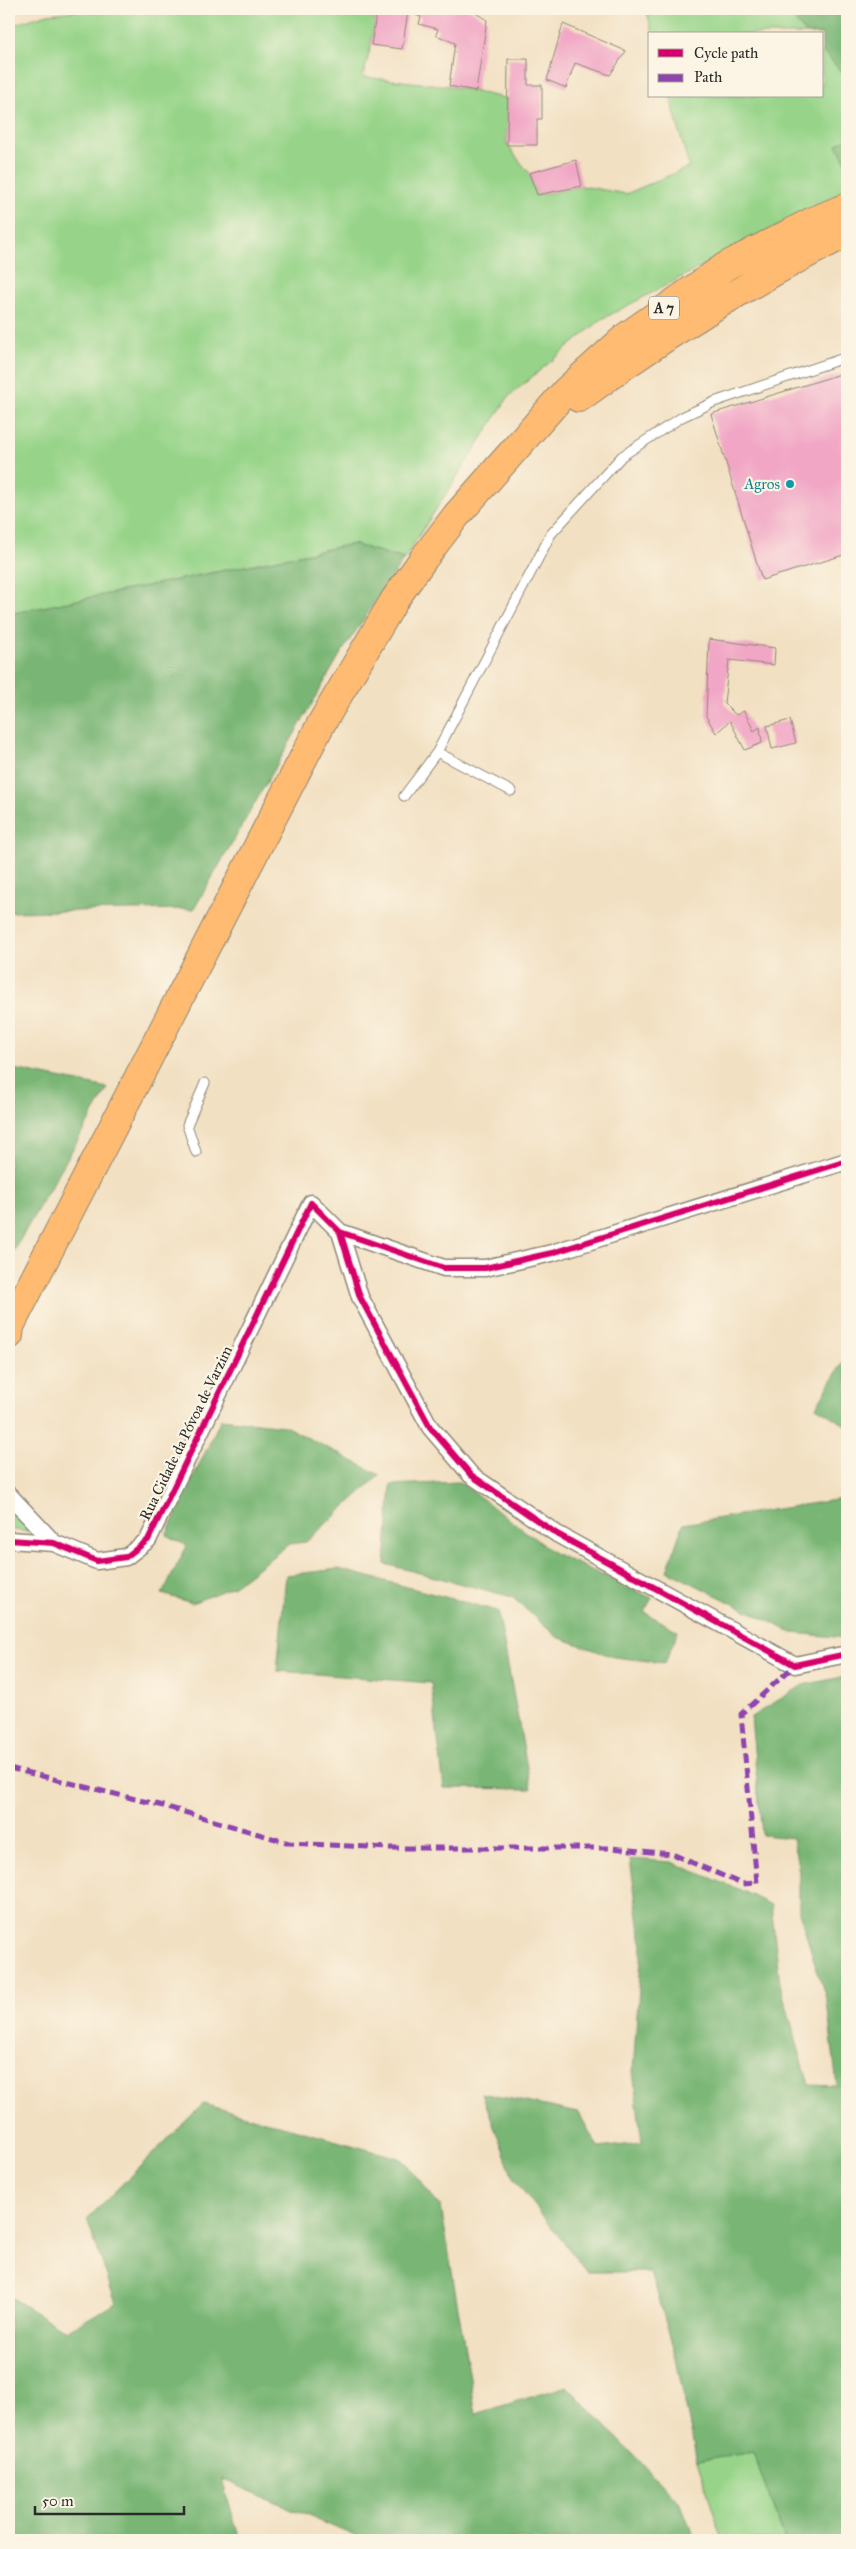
<svg xmlns="http://www.w3.org/2000/svg" width="856" height="2549" viewBox="0 0 856 2549" font-family="'IM FELL Great Primer',serif">
	<style>
		.green { fill: #97d489; stroke: #61805a }
		.forest { fill: #79b675; stroke: #527050 }
		.building { fill: #f1a6c5 }
		.lines { fill: none; stroke-linecap: round; stroke-linejoin: round }
		.lane-casing { stroke: #8e8676; stroke-width: 11 }
		.street-casing { stroke: #8e8676; stroke-width: 19 }
		.highway-casing { stroke: #8e8676; stroke-width: 30 }
		.lane { stroke: #fff; stroke-width: 9 }
		.street { stroke: #fff; stroke-width: 16 }
		.highway { stroke: #febb71; stroke-width: 28 }
		.quiet { stroke: #8e44ad; stroke-width: 5; stroke-dasharray: 10 5; stroke-linecap: butt }
		.cycleway-casing { stroke: #fcf5e5; stroke-width: 9 }
		.cycleway { stroke: #d6006c; stroke-width: 6 }
		.culture-dot { fill: #0f9aa8; stroke: #fcf5e5; stroke-width: 2 }
		.labels { text-anchor: middle; dominant-baseline: central; stroke-width: 4.5; stroke-linejoin: round; paint-order: stroke }
		.shield { fill: #fcf5e5; stroke: #6a6863; stroke-width: 1 }
		.shield-label { font-size: 14px; font-weight: bold; fill: #2b2b2b }
		.culture-label { font-size: 15px; fill: #0d838f; stroke: #fcf5e5; text-anchor: end }
		.street-label { font-size: 15px; fill: #2b2b2b; stroke: #fcf5e5 }
	</style>
	<rect width="100%" height="100%" fill="#fcf5e5"/>
	<filter id="ink" filterUnits="userSpaceOnUse"><feTurbulence type="fractalNoise" baseFrequency=".02" numOctaves="2"/><feDisplacementMap in="SourceGraphic" scale="10" xChannelSelector="R" yChannelSelector="G"/><feConvolveMatrix kernelMatrix="1 2 1 2 8 2 1 2 1" color-interpolation-filters="sRGB"/></filter>
	<filter id="wash" filterUnits="userSpaceOnUse"><feTurbulence type="fractalNoise" baseFrequency=".0096" numOctaves="4" result="noise"/><feDisplacementMap in="SourceGraphic" scale="20" xChannelSelector="R" yChannelSelector="G"/><feGaussianBlur stdDeviation="1.12" result="paint"/><feColorMatrix in="noise" values="0 0 0 0 0 0 0 0 0 0 0 0 0 0 0 0 0 1.4 0 .05"/><feComposite in="paint" operator="in"/></filter>
	<g filter="url(#wash)">
		<rect width="100%" height="100%" fill="#f2e0c2"/>
		<path class="green" d="M93,9H377L371,45L363,77L449,86L508,99L507,145L529,173L537,195L582,186L626,194L689,167L670,96H822V50L847,78V138L837,145L847,164V190L602,319L509,396L404,559L353,544L9,614V26L48,14Z
			M646,9H784L807,34H653Z
			M9,1506L18,1520L36,1533L9,1529Z
			M753,2452L785,2540H723L697,2461Z"/>
		<path class="forest" d="M784,9H847V78L822,50V34H807Z
			M847,138V164L837,145Z
			M353,544L404,559L341,653L194,909L9,912V614Z
			M9,1068L108,1088L9,1259Z
			M847,1355V1426L816,1407Z
			M221,1419L285,1426L380,1475L306,1542L289,1544L234,1586L192,1603L162,1594L187,1546L166,1535Z
			M460,1482L554,1553L652,1598L644,1612L678,1631L665,1663L614,1657L557,1637L512,1597L385,1564L391,1485Z
			M847,1498V1638L793,1633L667,1571L683,1524Z
			M339,1569L498,1611L531,1789L444,1788L431,1683L277,1671L286,1575Z
			M847,1676V2540H785L753,2452L697,2461L675,2354L651,2272H587L513,2178L482,2093L579,2113L598,2148L642,2143L633,2071L642,1946L630,1859L672,1862L745,1892L771,1905L780,1984L809,2085L837,2086L827,2002L799,1912V1872L793,1838L762,1835L751,1717L803,1685Z
			M203,2104L402,2159L441,2207L476,2414L567,2386L681,2504L695,2540H364L222,2479L240,2540H9V2296L66,2331L116,2303L87,2219Z"/>
		<g id="blocks">
			<path class="building" d="M377,9H469L487,20L476,91L449,86L455,43L436,35L438,29L419,24L421,17L408,12L402,49L371,45Z
				M563,24L626,51L610,75L575,63L566,88L547,80Z
				M508,59H528V85H542V119H537V145H507Z
				M576,160L582,186L537,195L529,173Z
				M847,372V554L762,580L711,414Z
				M709,639L775,648L774,665L729,660L724,703L736,715L744,711L754,731L760,727L762,743L745,750L730,721L716,733L706,716Z
				M790,720L796,743L772,749L767,726Z"/>
		</g>
	</g>
	<g filter="url(#ink)">
		<use href="#blocks" fill-opacity="0" stroke="#8e8676" stroke-width="1"/>
		<g class="lines">
			<g class="lane-casing">
				<path id="lane" d="M437,752L511,791
					M404,796L437,752L551,534L622,456L682,417L714,402L847,357
					M196,1152L187,1125L205,1083"/>
			</g>
			<g class="street-casing">
				<path id="street" d="M340,1232L360,1297L430,1427L471,1475L557,1534L795,1665L847,1654
					M9,1495L54,1543
					M9,1540L54,1543L97,1561L126,1557L148,1540L311,1203L340,1232L444,1268H485L552,1253L847,1161"/>
			</g>
			<g class="highway-casing">
				<path id="highway" d="M579,398C664,335 753,280 847,233
					M9,1335L10,1326L321,724L395,599L424,558L456,516L566,391L627,336L726,266L813,221L847,207"/>
			</g>
			<use href="#lane" class="lane"/>
			<use href="#street" class="street"/>
			<use href="#highway" class="highway"/>
			<path class="quiet" d="M9,1768L164,1806L289,1843L391,1848H612L672,1854L742,1884L757,1883L741,1714L795,1665"/>
			<g class="cycleway-casing">
				<path id="cycleway" d="M340,1232L360,1297L430,1427L471,1475L557,1534L795,1665L847,1654
					M9,1540L54,1543L97,1561L126,1557L148,1540L311,1203L340,1232L444,1268H485L552,1253L847,1161"/>
			</g>
			<use href="#cycleway" class="cycleway"/>
		</g>
	</g>
	<circle class="culture-dot" cx="790" cy="484" r="5"/>
	<g class="labels">
		<rect class="shield" x="649" y="296.5" width="30" height="23" rx="4"/>
		<g class="shield-label">
			<text x="664" y="308">A 7</text>
		</g>
		<g class="culture-label">
			<text x="780" y="484">Agros</text>
		</g>
		<g class="street-label">
			<text transform="translate(186 1433) rotate(-64)">Rua Cidade da Póvoa de Varzim</text>
		</g>
	</g>
	<rect width="856" height="2549" fill="none" stroke="#fcf5e5" stroke-width="30"/>
	<rect x="648" y="32" width="175" height="65" fill="#fcf5e5" stroke="#a8a49b"/>
	<rect x="658" y="49" width="25" height="8" fill="#d6006c" stroke="#a8a49b"/>
	<text x="694" y="58" font-size="15" fill="#2b2b2b">Cycle path</text>
	<rect x="658" y="74" width="25" height="8" fill="#8e44ad" stroke="#a8a49b"/>
	<text x="694" y="82" font-size="15" fill="#2b2b2b">Path</text>
	<path d="M35 2506v8h149v-8" fill="none" stroke="#2b2b2b" stroke-width="2.5"/>
	<text x="42" y="2506" font-size="15" fill="#2b2b2b" stroke="#fcf5e5" stroke-width="4" paint-order="stroke">50 m</text>
</svg>
